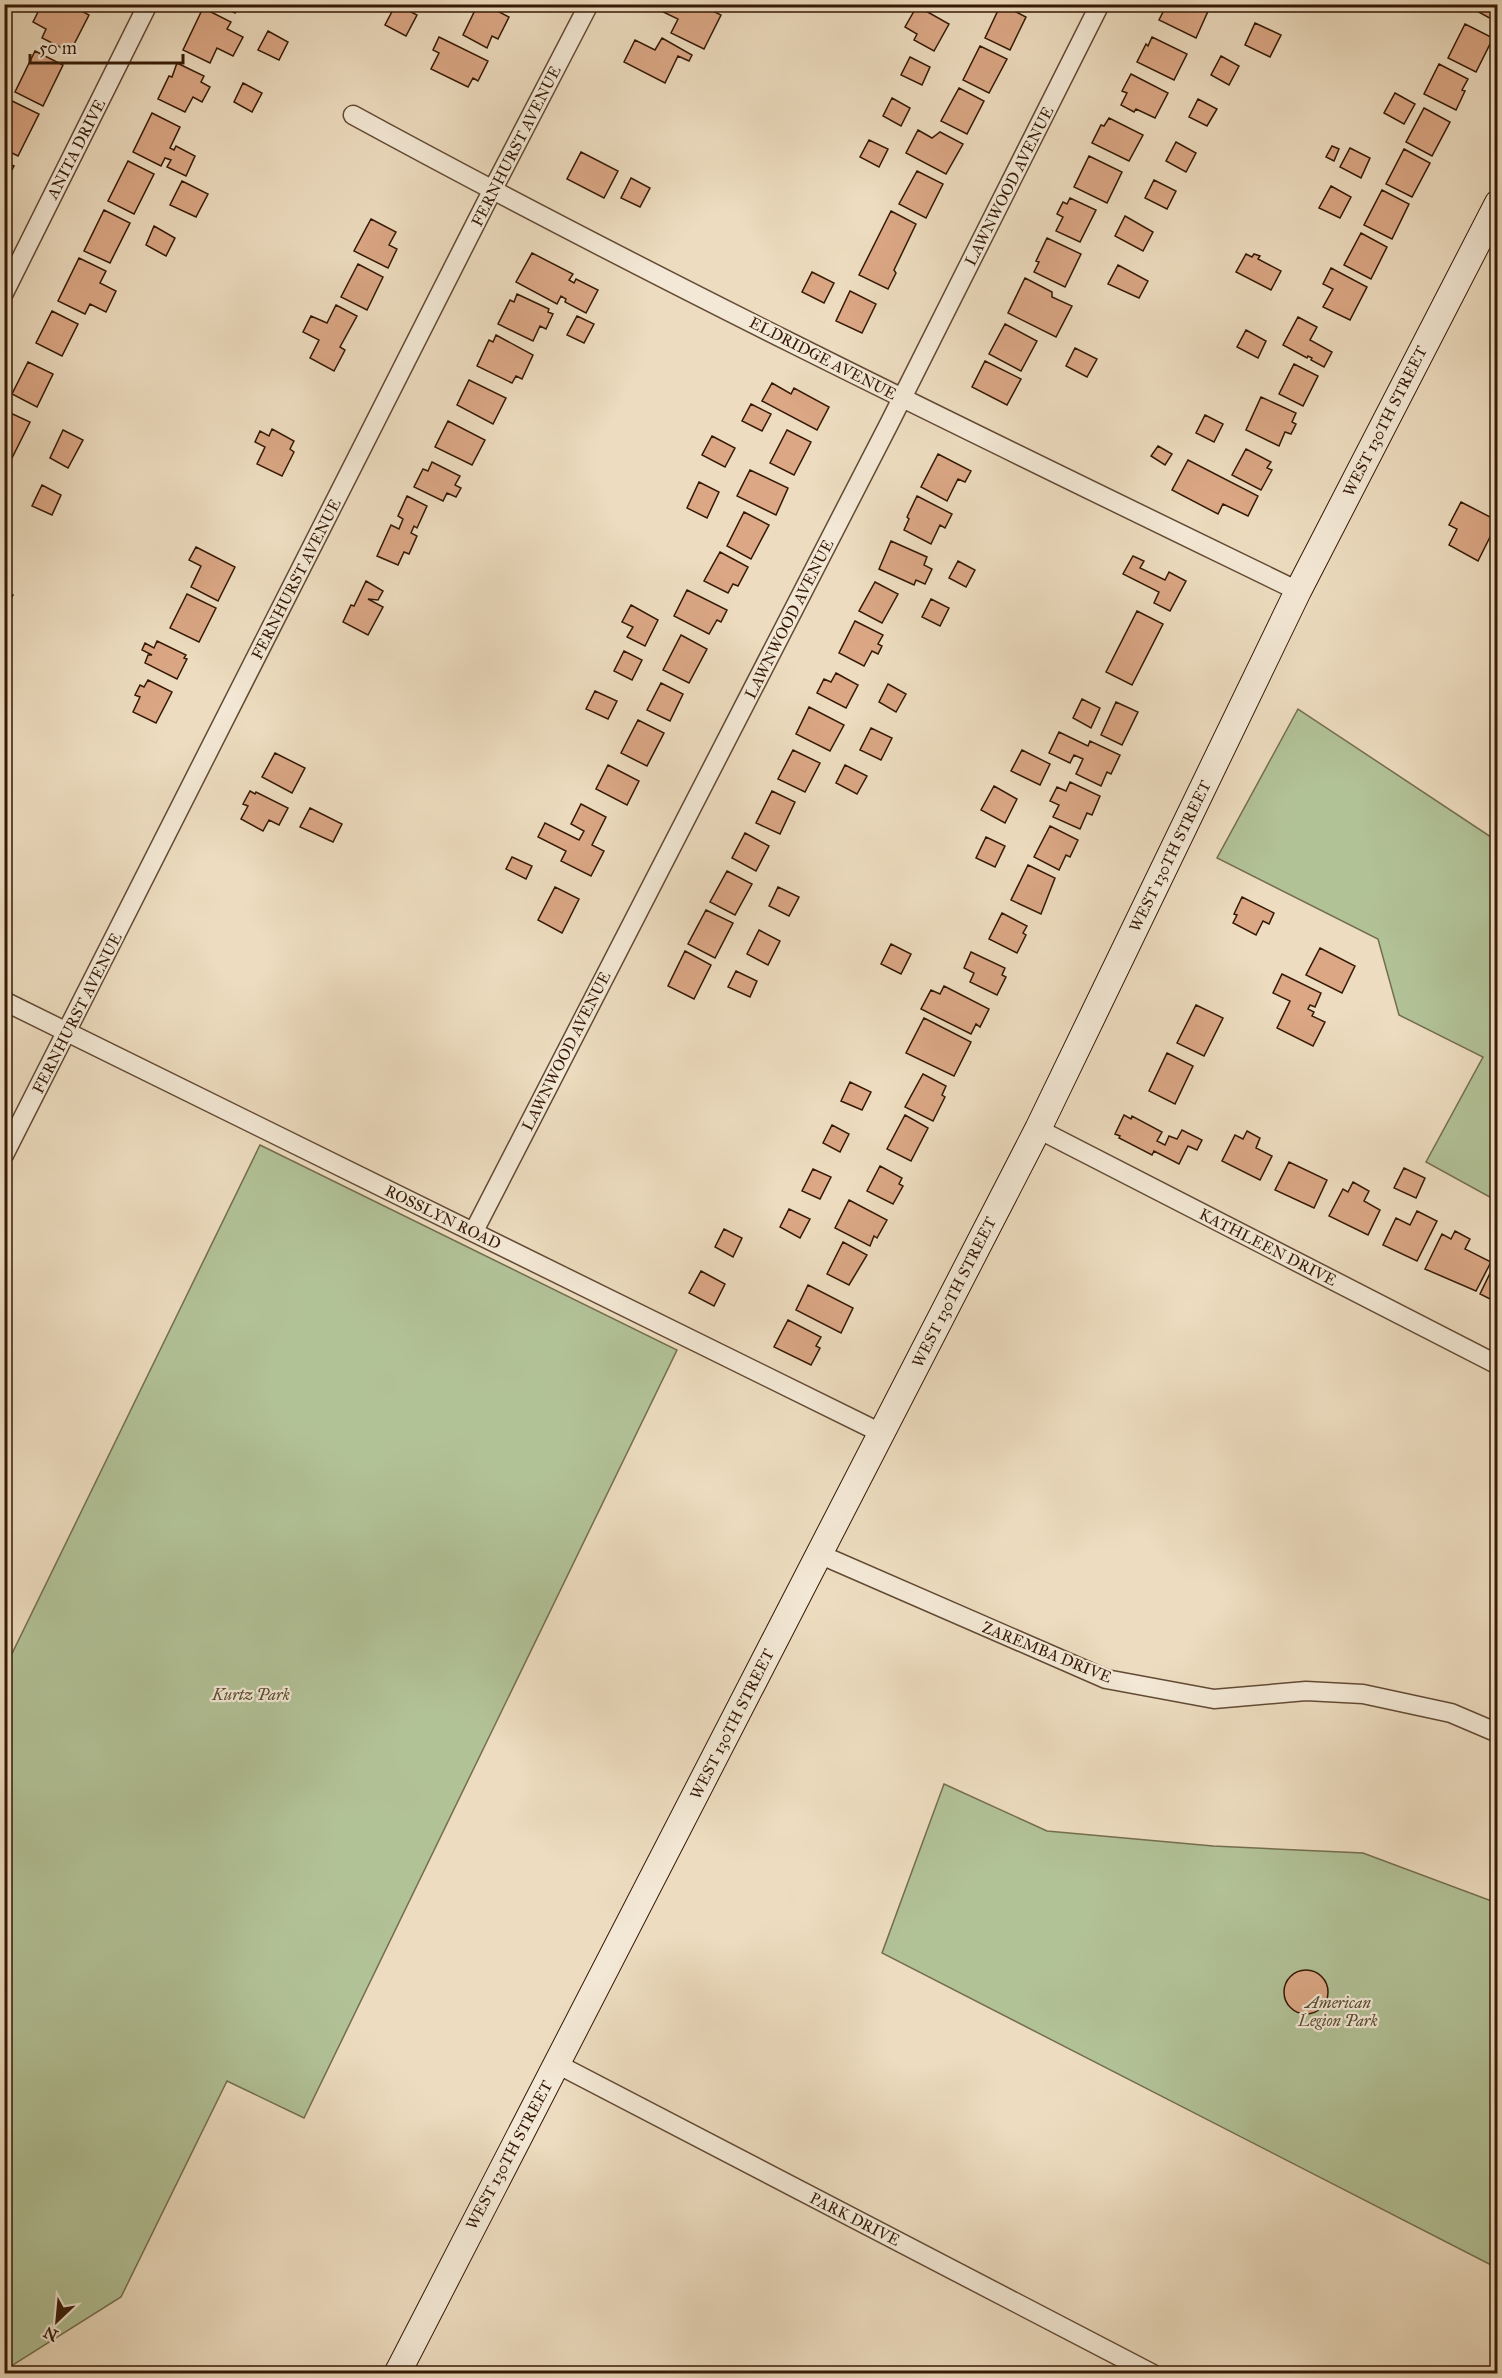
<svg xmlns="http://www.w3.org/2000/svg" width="1502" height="2378" viewBox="0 0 1502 2378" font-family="'IM FELL Great Primer',serif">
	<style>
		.green { fill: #b2c297; stroke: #746e4e; stroke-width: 1.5 }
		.building { fill: #dba785; stroke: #351905; stroke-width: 1.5 }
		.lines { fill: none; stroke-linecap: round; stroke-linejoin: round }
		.street-casing { stroke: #634a34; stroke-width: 21 }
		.secondary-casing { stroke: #351905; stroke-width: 28 }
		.street { stroke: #f3e8d5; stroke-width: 18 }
		.secondary { stroke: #f3e8d5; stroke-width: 26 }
		.labels { text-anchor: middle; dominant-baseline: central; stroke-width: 4.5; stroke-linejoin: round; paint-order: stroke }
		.street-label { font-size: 16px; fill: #351905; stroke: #f3e8d5 }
		.park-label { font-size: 16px; font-style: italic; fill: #5a4c31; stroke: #f3e8d5 }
	</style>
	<rect width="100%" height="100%" fill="#eddcbf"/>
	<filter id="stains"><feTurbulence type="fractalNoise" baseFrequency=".00333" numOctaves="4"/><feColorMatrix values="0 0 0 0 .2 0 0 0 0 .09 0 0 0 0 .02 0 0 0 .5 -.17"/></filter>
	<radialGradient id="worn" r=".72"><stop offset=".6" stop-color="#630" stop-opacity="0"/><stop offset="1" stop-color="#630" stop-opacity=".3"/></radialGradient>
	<path class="green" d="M1298,709L1497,841V1201L1426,1162L1483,1057L1399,1015L1378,939L1217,858Z
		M260,1145L677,1350L304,2118L227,2081L121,2297L5,2370V1668Z
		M944,1784L1047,1831L1213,1846L1363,1853L1497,1903V2268L882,1953Z"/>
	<path class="building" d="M42,4L56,11L59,4H69L89,15L70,52L42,38L46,29L33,22Z
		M217,4H240L235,13Z
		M396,4L417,15L406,36L385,25Z
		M478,4H484L509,17L498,39L492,36L487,48L463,35Z
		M654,4H699L721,15L704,49L671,33L678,19L653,7Z
		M1001,4L1026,17L1010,50L985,38Z
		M1167,4H1200L1209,9L1196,38L1159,20Z
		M1433,4H1449L1446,11Z
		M1475,4H1498V16L1495,21L1473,9Z
		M917,6L949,24L934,51L914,40L917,34L905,27Z
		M203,8L231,22L227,29L243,37L233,56L217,48L210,63L183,50Z
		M1255,23L1281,35L1270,57L1245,45Z
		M1465,24L1493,38L1476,72L1448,58Z
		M268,31L288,42L279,60L258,50Z
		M439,37L488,61L478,81L473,78L468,87L431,69L439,53L433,50Z
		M1152,37L1187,54L1174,80L1137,62L1146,44L1148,46Z
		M662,38L692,55L689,61L678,56L665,83L624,62L635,40L655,50Z
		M980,46L1007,59L989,93L963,80Z
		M35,51L63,65L43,106L15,92Z
		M1221,56L1239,66L1229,85L1211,75Z
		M910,57L930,67L922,85L901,75Z
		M177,63L204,76L201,82L210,87L202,102L193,97L185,112L158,99L169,76L172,77Z
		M1439,64L1468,79L1462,90L1465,91L1456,110L1424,94Z
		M1131,74L1168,93L1155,118L1136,109L1134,112L1121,105L1127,93L1122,91Z
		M243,83L262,93L252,112L234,102Z
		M959,88L984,101L967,134L941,121Z
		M1395,93L1415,104L1404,124L1384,113Z
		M892,98L910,108L901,126L883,116Z
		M1198,99L1217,109L1207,126L1189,117Z
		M10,100L39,114L18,156L4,149V112Z
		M1424,108L1450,122L1432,156L1406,142Z
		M152,113L180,127L170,148L174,150L176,146L195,156L186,176L167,167L171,160L165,158L161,166L133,152Z
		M1109,118L1143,135L1129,161L1092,143L1101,125L1104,126Z
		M918,130L932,138L940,132L963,144L946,174L906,153Z
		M869,140L888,149L879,167L860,157Z
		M1176,142L1196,153L1186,172L1166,161Z
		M1332,146L1339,149L1334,161L1326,157Z
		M1350,148L1370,158L1361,178L1340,167Z
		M1404,149L1430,163L1412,197L1386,184Z
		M581,152L618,171L604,198L567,179Z
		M1089,156L1122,172L1107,203L1074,187Z
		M128,161L154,174L134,214L108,201Z
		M4,162L14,166L4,185Z
		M917,171L943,184L926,218L899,204Z
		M631,178L650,188L640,207L621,198Z
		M1154,180L1176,191L1167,209L1145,198Z
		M182,181L208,194L196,217L170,205Z
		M1331,186L1351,197L1340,218L1319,208Z
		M1382,190L1409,204L1392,239L1364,225Z
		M1070,198L1096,210L1080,242L1056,231L1063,217L1057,214L1063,202L1067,204Z
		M104,210L130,223L110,263L84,251Z
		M891,211L916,224L894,270L896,273L888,289L859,275Z
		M1125,216L1153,232L1143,251L1115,236Z
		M371,219L396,232L389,245L397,249L388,268L354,251Z
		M154,226L175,238L166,256L146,245Z
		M1361,233L1387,247L1371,279L1344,265Z
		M1047,238L1081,254L1065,287L1034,272L1039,262L1036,261Z
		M532,253L573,274L569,280L574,283L576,279L598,290L586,313L565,302L566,299L561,296L557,304L516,282Z
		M1246,254L1252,257L1254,254L1260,256L1258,259L1281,271L1271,290L1236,272Z
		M79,258L106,271L100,283L116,291L106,312L90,304L85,314L58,301Z
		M358,264L383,277L367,310L341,297Z
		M1118,265L1148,281L1139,298L1108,284Z
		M1331,268L1367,287L1350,320L1323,307L1333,289L1323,284Z
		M812,272L834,283L824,303L802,292Z
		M1025,278L1052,292V297L1072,306L1056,337L1008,313Z
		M850,291L876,304L862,333L836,321Z
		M517,294L549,309L548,312L553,314L546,329L540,326L533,341L498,324L510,300L514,302Z
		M336,305L357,316L340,347L345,350L334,371L310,358L319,340L303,332L311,316L327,323Z
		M52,311L78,324L62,356L36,343Z
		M577,316L594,324L584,343L567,335Z
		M1298,317L1317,327L1310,340L1332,352L1324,367L1311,360L1312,358L1308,356L1307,358L1283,345Z
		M1005,324L1037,341L1021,371L989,354Z
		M1246,330L1266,341L1258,358L1237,347Z
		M496,335L533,355L522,379L516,376L512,383L477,366L489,340L493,342Z
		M1075,348L1097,359L1087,377L1066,366Z
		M985,361L1021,379L1007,405L972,387Z
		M28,362L53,374L37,407L12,394Z
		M1294,364L1318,376L1303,406L1279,394Z
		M469,380L506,398L493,424L457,405Z
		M772,383L791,394L794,388L829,407L817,430L762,401Z
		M1261,397L1296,413L1292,422L1296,424L1291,434L1285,432L1279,446L1246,430Z
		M751,404L771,414L762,431L742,421Z
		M4,410L30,422L12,458L4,454Z
		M1205,415L1223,424L1214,442L1196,433Z
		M448,421L485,440L472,465L435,447Z
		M272,429L294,441L290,449L294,452L282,476L257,464L265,447L255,442L260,431L269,436Z
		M63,430L83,440L68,468L50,458Z
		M787,430L811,442L794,475L770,463Z
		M712,436L735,448L725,467L702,455Z
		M1158,446L1172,454L1165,465L1151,456Z
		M1246,449L1271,462L1267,468L1272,470L1261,490L1232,475Z
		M938,454L971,471L965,482L958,479L947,501L921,487Z
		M1188,460L1258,496L1248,516L1223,504L1218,514L1172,490Z
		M432,462L460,476L455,485L461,488L456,497L447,493L443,501L414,487L423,469L428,471Z
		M750,470L788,488L776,515L737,496Z
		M699,482L719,492L707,518L687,508Z
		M42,485L61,495L52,515L32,506Z
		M407,496L427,506L417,528L414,526L411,533L417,536L409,554L404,552L398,565L377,556L391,525L399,529L403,519L398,516Z
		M917,496L952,514L945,528L940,525L931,544L904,530L909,519L907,517Z
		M1461,502L1498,521L1478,561L1449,545L1457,529L1449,525Z
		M744,512L769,525L751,559L727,546Z
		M891,541L927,557L924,565L932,569L925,584L916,580L914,585L879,569Z
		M196,547L235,567L218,601L191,587L201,566L189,560Z
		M720,552L748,567L738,586L733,584L728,593L704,581Z
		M1133,556L1144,561L1140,568L1165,580L1169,572L1186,581L1170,611L1154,603L1159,592L1123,574Z
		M958,561L975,570L966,587L949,578Z
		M366,581L383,591L378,600L368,599L383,607L368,635L343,622L351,605L354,606Z
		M875,582L898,594L882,623L859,611Z
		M687,590L727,610L721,622L717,620L709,634L674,616Z
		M4,591L13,595L4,611Z
		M187,594L216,608L199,642L170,628Z
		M931,599L949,608L940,626L922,617Z
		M631,605L658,620L645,646L627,637L633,627L622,622Z
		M1137,611L1163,624L1132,685L1106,672Z
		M855,621L883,635L878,644L882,646L878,654L872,651L864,666L839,653Z
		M681,635L707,649L689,683L663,670Z
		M157,641L186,655L184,658L187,659L177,679L145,663L148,655H152L142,650L145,643L154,648Z
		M624,651L642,660L632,680L614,671Z
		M836,673L858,685L846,708L817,693L824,679L831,682Z
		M148,680L172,692L156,723L133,712L140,697L135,695L140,685L144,687Z
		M661,683L683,694L670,721L647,710Z
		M888,684L906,694L896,712L879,702Z
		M595,691L617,701L608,719L586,709Z
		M1082,699L1100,708L1091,728L1073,718Z
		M1116,702L1138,712L1122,745L1101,735Z
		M809,707L844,725L830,751L796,734Z
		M638,720L664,733L647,766L621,753Z
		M871,728L892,738L881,760L860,750Z
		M1059,732L1088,746L1090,741L1120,755L1111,774L1107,772L1101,786L1076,774L1083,759L1074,755L1070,763L1049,753Z
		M793,750L820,763L805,792L778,779Z
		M1022,750L1050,764L1040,785L1011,771Z
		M275,753L305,768L292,793L262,777Z
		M608,765L639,781L627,805L596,789Z
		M845,765L867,776L857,794L836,783Z
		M1070,782L1100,796L1092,815L1087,813L1080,829L1053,817L1059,805L1050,801L1057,787L1066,791Z
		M994,786L1017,799L1005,823L981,810Z
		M250,791L255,794L256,792L288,808L279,825L269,820L263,831L241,819L248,806L243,804Z
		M772,791L795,802L780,834L756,823Z
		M581,804L606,817L592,845L604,851L591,876L561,861L566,851L538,837L545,823L579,840L584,831L571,824Z
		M310,808L342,824L333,842L300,827Z
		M1050,826L1078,840L1070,857L1066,855L1059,870L1034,857Z
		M745,833L769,846L756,871L732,858Z
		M986,837L1005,846L995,867L976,858Z
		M512,857L532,866L526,879L506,869Z
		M1028,865L1055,878L1041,914L1011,900Z
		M727,871L752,884L735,915L710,902Z
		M555,887L579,899L562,933L538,920Z
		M778,887L799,897L789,916L769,906Z
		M1242,897L1274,913L1269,924L1263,921L1256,935L1233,923L1237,915L1234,914Z
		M706,910L733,923L715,958L688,944Z
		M1002,913L1027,926L1023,933L1026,935L1017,953L989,939Z
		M759,930L780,941L768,965L747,954Z
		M891,944L911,954L901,974L881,964Z
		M1320,948L1355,966L1342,993L1306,975Z
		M685,951L711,965L694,999L668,986Z
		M971,952L1005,968L1002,975L1006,977L997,995L970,982L974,973L964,968Z
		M736,971L757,981L750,997L728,987Z
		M1282,974L1321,993L1315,1007L1310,1005L1308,1009L1314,1012L1312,1016L1325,1022L1313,1046L1277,1028L1290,1001L1273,993Z
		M944,986L989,1009L980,1027L976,1024L971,1034L921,1009L931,990L940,994Z
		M1196,1005L1223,1018L1204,1056L1177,1043Z
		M924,1018L971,1042L954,1076L906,1053Z
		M1167,1053L1193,1066L1175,1104L1149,1091Z
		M923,1074L946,1086L942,1095L945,1097L933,1121L905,1107Z
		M850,1082L871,1092L862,1110L841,1101Z
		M905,1115L928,1128L911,1161L887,1149Z
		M1124,1115L1131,1119L1132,1116L1162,1132L1157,1141L1165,1145L1169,1136L1177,1139L1182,1130L1202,1140L1197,1150L1188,1146L1179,1164L1154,1151L1152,1155L1119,1138L1120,1136L1115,1134Z
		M832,1125L849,1134L840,1152L823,1143Z
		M1247,1131L1260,1138L1256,1148L1272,1156L1260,1180L1222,1161L1235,1135L1243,1139Z
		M1289,1162L1327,1180L1314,1208L1275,1190Z
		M880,1166L902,1178L899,1184L903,1186L893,1204L867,1191Z
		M1404,1168L1425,1178L1416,1198L1394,1188Z
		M813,1169L831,1177L820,1199L802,1191Z
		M1353,1182L1369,1191L1364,1201L1380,1210L1368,1235L1329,1216L1343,1189L1348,1192Z
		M849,1200L887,1220L877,1238L874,1236L870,1246L835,1228Z
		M789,1209L810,1219L800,1238L780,1227Z
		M1417,1211L1437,1221L1417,1261L1383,1245L1396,1218L1410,1225Z
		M724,1229L742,1238L733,1257L715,1247Z
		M1455,1231L1470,1239L1465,1249L1491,1262L1476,1291L1425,1269L1442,1234L1451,1239Z
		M843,1242L867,1255L849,1285L827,1274Z
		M1494,1265L1498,1267V1303L1480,1294Z
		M701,1271L725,1284L714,1306L689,1293Z
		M808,1285L853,1308L841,1333L796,1310Z
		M788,1320L821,1337L816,1346L820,1348L811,1365L774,1347Z
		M1284 1992a22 22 0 1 1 44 0a22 22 0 1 1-44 0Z"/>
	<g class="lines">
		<g class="street-casing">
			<path id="street" d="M353,115C663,284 981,437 1298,591
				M4,293L148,4
				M4,1001L881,1433
				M1038,1129L1498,1365
				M4,1155L492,191L589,4
				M474,1231L889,424L1100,4
				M819,1554L1106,1679L1214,1699L1306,1691L1363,1694L1451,1713L1498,1733
				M557,2064L1153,2374"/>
		</g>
		<g class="secondary-casing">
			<path id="secondary" d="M397,2374L1038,1129L1298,591L1498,203"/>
		</g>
		<use href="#street" class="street"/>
		<use href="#secondary" class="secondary"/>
	</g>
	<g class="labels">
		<g class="street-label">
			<text transform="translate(516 146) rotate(-63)">FERNHURST AVENUE</text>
			<text transform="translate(76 149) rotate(-63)">ANITA DRIVE</text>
			<text transform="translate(1009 186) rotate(-63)">LAWNWOOD AVENUE</text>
			<text transform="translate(823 358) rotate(27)">ELDRIDGE AVENUE</text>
			<text transform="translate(1385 421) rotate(-63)">WEST 130TH STREET</text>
			<text transform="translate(296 579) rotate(-63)">FERNHURST AVENUE</text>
			<text transform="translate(789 619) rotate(-63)">LAWNWOOD AVENUE</text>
			<text transform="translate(1170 856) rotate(-64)">WEST 130TH STREET</text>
			<text transform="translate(77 1013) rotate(-63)">FERNHURST AVENUE</text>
			<text transform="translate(566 1051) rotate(-63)">LAWNWOOD AVENUE</text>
			<text transform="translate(443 1217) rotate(26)">ROSSLYN ROAD</text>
			<text transform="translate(1268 1247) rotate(27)">KATHLEEN DRIVE</text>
			<text transform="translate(954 1292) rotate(-63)">WEST 130TH STREET</text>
			<text transform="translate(1047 1652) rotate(22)">ZAREMBA DRIVE</text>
			<text transform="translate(732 1724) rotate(-63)">WEST 130TH STREET</text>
			<text transform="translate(509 2155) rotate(-62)">WEST 130TH STREET</text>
			<text transform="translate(855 2219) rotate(27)">PARK DRIVE</text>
		</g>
		<g class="park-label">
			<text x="251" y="1694">Kurtz Park</text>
			<text x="1338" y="2002">American<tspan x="1338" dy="18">Legion Park</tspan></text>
		</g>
	</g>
	<rect width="1502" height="2378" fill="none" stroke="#eddcbf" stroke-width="24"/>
	<rect x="6" y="6" width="1490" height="2366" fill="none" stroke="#351905" stroke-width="3"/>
	<rect x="12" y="12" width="1478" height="2354" fill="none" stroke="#351905" stroke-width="1.5"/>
	<g transform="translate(57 2321) rotate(206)" stroke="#f3e8d5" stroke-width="4.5" paint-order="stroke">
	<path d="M0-4.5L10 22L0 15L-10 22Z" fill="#351905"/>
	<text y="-9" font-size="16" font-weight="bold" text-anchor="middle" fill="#351905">N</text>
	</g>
	<path d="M30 54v9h153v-9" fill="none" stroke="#351905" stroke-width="3"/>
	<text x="39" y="54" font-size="18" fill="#351905" stroke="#f3e8d5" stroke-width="4.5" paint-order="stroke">50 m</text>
	<rect width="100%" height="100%" filter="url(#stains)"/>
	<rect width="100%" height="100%" fill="url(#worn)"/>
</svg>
